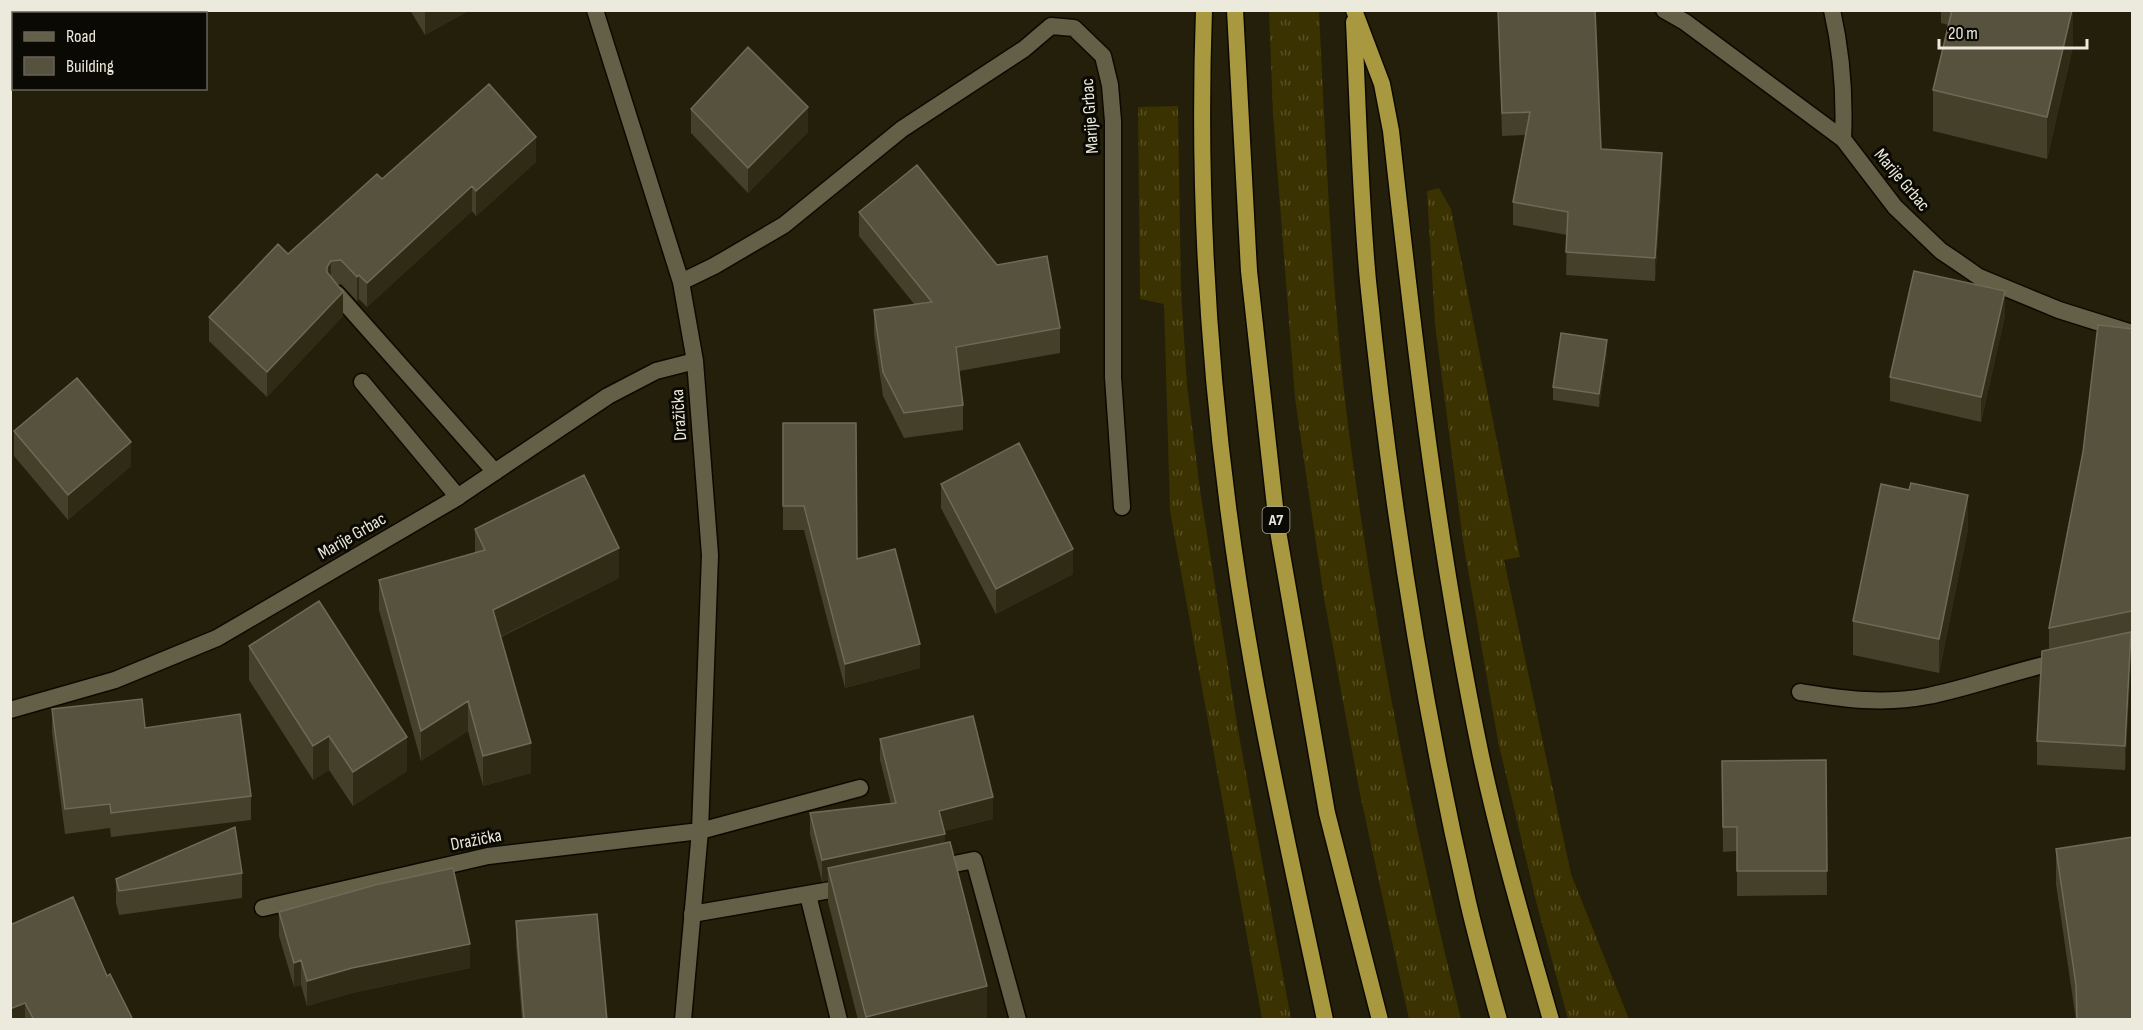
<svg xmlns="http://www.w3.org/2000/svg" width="2143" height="1030" viewBox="0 0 2143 1030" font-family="'Sofia Sans Condensed',sans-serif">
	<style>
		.grass { fill: url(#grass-tufts) }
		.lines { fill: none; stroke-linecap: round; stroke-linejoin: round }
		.service-casing { stroke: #0d0900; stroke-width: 19 }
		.minor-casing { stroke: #0d0900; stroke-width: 19 }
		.trunk-casing { stroke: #0d0900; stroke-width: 19 }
		.service { stroke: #646048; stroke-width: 16 }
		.minor { stroke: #646048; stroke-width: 16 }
		.trunk { stroke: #a89840; stroke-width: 16 }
		.wall { fill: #44402a }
		.shaded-wall { fill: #2f2b15 }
		.building { fill: #56523e; stroke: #6d6a57; stroke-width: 1.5 }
		.labels { text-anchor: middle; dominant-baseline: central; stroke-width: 6; stroke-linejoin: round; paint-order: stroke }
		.shield { fill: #0b0903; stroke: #a8a69c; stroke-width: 1.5 }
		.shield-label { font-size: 16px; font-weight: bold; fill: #eceadd }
		.street-label { font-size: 18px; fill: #eceadd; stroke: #0b0903 }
	</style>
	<defs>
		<pattern id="grass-tufts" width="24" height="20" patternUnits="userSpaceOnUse" patternTransform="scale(1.5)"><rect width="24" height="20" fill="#3a3201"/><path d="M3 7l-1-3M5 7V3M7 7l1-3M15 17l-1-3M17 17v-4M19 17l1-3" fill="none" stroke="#575026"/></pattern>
	</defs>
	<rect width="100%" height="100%" fill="#231f0a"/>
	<path class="grass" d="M1269,11H1319C1326,149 1331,288 1348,425C1374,625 1412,824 1461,1019H1409L1360,794L1324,598L1295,398L1273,115Z
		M1178,106L1181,290L1187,385L1200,490L1238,730L1291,1019H1262L1170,511L1164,304L1140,299L1138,107Z
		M1439,188L1451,209L1520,557L1504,560L1571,874L1629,1019H1568L1537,905L1498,741L1463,541L1435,324L1427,191Z"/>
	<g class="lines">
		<g class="service-casing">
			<path id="service" d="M10,22H14
				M337,294L495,472
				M362,382L458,497
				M1800,692C1845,699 1882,705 1928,696C1973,687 2016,670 2061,661
				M700,831L860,788
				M935,868L974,860L1018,1020
				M808,895L839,1020
				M692,914L848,887"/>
		</g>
		<g class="minor-casing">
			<path id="minor" d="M595,10L681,282L695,361L710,555L700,831L683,1020
				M1664,10L1685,22L1843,139L1895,207L1941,251L1956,261L1979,277L2059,310L2132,333
				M1832,10C1842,54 1845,95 1843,139
				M21,14L22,10
				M10,41L14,34
				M681,282L714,266L784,225L902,129L1024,49L1051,26L1074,28L1103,56L1110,85L1113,121V377L1122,507
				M10,710L115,680L217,638L453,500L608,396L656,371L695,361
				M263,908L488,856L700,831"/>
		</g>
		<g class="trunk-casing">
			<path id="trunk" d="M1204,10C1196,228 1214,449 1252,663C1273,783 1300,901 1325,1020
				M1235,10L1249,271L1277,525L1327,813L1380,1020
				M1354,10L1382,84L1391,131C1414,341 1438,550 1481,756C1500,845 1526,932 1551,1020
				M1354,22C1358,108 1360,195 1368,281C1389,489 1421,697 1468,902C1477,941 1488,980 1499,1020"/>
		</g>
		<use href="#service" class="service"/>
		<use href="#minor" class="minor"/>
		<use href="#trunk" class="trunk"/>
	</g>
	<path class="wall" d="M410,10H470L425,35Z
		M1498,10L1601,149L1662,176L1655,281L1566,275L1567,235L1513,225V202L1525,135L1502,136Z
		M1941,10H2073V47L2047,159L1933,131V90L1948,25L1941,23Z
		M691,109L808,132L748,193L691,133Z
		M536,162L476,216L472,211L367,307L359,299L357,301L341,284L337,285L343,316L267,397L209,341V317L382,179Z
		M859,212L997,265L1060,328V353L959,371L963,405V430L904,438L883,396L874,334V310L915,305L859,236Z
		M2005,316L1981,422L1890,401V377Z
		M2133,329V632L2132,636H2131V657L2125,770L2037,765V741L2049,650V628Z
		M1607,353L1599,407L1553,400V387Z
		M783,423L857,559L920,668L845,688L804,530H783Z
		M14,431L131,466L68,520L14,456Z
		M941,484L1073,574L996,614L941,508Z
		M475,529L619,578L501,637L531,773L483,786L468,731L421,761L379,610V580L475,553Z
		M1968,529L1939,673L1853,655V621Z
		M249,646L407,771L353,806L329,770L313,780L249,680Z
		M52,709L145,728L251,796V820L111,837L110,828L65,834L52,733Z
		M880,739L993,819L944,831L945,843L987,1020H858L828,902V880L822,882L810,834V813L891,804L880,760Z
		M1826,760L1827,895L1737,896V851L1723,852L1722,761Z
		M2133,837L2076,1020L2056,884V849Z
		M242,873V898L119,915L116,903V879Z
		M279,912L470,968L352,993L307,1006L301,985L294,987L279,936Z
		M516,921L607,1020H522L516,945Z
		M10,925L107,976L133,1020H10Z"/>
	<path class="shaded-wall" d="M425,10H470L425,35Z
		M2072,10H2073V47L2047,159V117Z
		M808,107V132L748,193V168Z
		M536,137V162L476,216V191Z
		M1662,153V176L1655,281V258Z
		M472,186V211L367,307V283Z
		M331,261V286L327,291V267Z
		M359,275V299L357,301V277Z
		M2005,291V316L1981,422V397Z
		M343,292V316L267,397V372Z
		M1607,340V353L1599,407V394Z
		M131,442V466L68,520V495Z
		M1968,495V529L1939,673V639Z
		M619,548V578L493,640V610Z
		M1073,549V574L996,614V589Z
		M2131,632V657L2125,770V746Z
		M920,644V668L845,688V664Z
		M468,701V731L421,761V731Z
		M329,736V770L313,780V746Z
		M407,737V771L353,806V772Z
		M531,743V773L483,786V756Z
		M993,797V819L939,832V811Z
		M945,834V855L828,868V880L822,882V860Z
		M470,944V968L352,993L307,1006V981L352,968Z
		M301,960V985L294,987V963Z
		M987,986V1020H866V1017Z
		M25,1003V1020H10V1009Z"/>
	<path class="building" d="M1498,10H1595L1601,149L1662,153L1655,258L1566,252L1568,212L1513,202L1530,112L1502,113Z
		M1952,10H2072L2047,117L1933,90Z
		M748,47L808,107L748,168L691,109Z
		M489,84L536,137L476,191L472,186L367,283L359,275L357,277L341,260L331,261L327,267V272L343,292L267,372L209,317L278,244L288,254L377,174L382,179Z
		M917,165L997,265L1047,256L1060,328L956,347L963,405L904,413L883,372L874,310L932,302L859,212Z
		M1914,271L2005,291L1981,397L1890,377Z
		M2098,325L2133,329L2132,611L2049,628L2083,452Z
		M1561,333L1607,340L1599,394L1553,387Z
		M77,378L131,442L68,495L14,431Z
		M783,423H856L857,559L895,549L920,644L845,664L804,506H783Z
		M1019,443L1073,549L996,589L941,484Z
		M584,475L619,548L493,610L531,743L483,756L468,701L421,731L379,580L485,550L475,529Z
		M1911,483L1968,495L1939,639L1853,621L1881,484L1909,490Z
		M319,601L407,737L353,772L329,736L313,746L249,646Z
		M2131,632L2125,746L2037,741L2042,651Z
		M142,699L145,728L240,714L251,796L111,813L110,804L65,809L52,709Z
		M973,716L993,797L939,811L945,834L822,860L810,813L896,803L880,739Z
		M1826,760L1827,871H1737V827H1723L1722,761Z
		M235,827L242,873L119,891L116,879Z
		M2133,837V1020H2077L2076,985L2056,849Z
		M950,842L987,986L866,1017L828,868Z
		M453,868L470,944L352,968L307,981L301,960L294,963L279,912L375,885Z
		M73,897L107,976L110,974L133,1020H34L25,1003L10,1009V925Z
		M597,914L607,1020H524L516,921Z"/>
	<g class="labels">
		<rect class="shield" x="1262.5" y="507" width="27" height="26" rx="4.5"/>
		<g class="shield-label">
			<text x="1276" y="520">A7</text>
		</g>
		<g class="street-label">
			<text transform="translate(1090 116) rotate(-94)">Marije Grbac</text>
			<text transform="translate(1902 180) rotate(50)">Marije Grbac</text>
			<text transform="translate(679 415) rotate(-94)">Dražička</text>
			<text transform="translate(352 536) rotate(-30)">Marije Grbac</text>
			<text transform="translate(476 840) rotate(-11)">Dražička</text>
		</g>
	</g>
	<rect width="2143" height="1030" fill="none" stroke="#eceadd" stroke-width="24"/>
	<rect x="12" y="12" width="195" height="78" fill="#0b0903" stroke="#65635a" stroke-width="1.5"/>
	<rect x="24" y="32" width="30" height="9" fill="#646048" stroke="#65635a" stroke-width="1.5"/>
	<text x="66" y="42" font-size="18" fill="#eceadd">Road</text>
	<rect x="24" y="57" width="30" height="18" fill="#56523e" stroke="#65635a" stroke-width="1.5"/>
	<text x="66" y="72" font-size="18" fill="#eceadd">Building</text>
	<path d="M1939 39v9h148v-9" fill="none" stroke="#eceadd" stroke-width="3"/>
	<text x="1948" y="39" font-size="18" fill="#eceadd" stroke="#0b0903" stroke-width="4.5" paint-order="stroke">20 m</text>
</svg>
